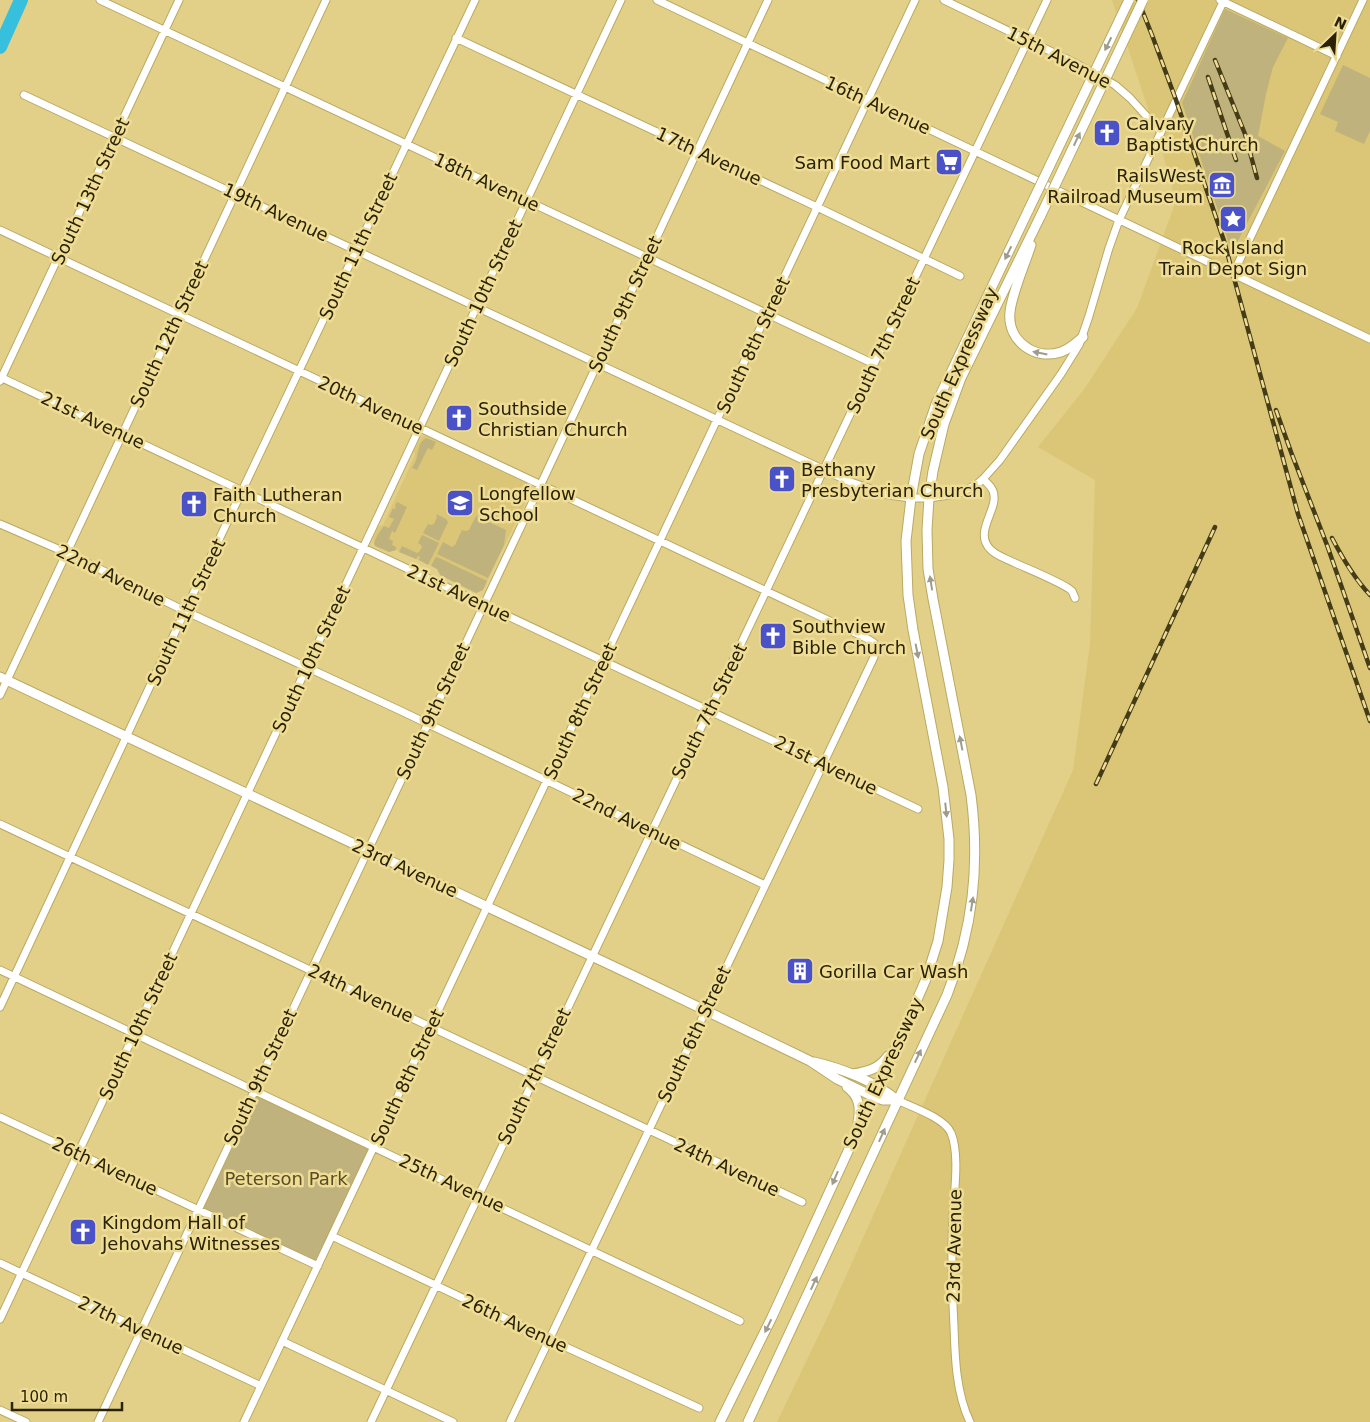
<svg xmlns="http://www.w3.org/2000/svg" width="1370" height="1422" viewBox="0 0 1370 1422" font-family="'DejaVu Sans',sans-serif">
	<style>
		.built { fill: #dac676 }
		.green { fill: #bfb27c }
		.lines { fill: none; stroke-linecap: round; stroke-linejoin: round }
		.river { stroke: #37c0dd; stroke-width: 14 }
		.minor-casing { stroke: #baa963; stroke-width: 9 }
		.major-casing { stroke: #baa963; stroke-width: 11 }
		.minor { stroke: #fff; stroke-width: 7 }
		.major { stroke: #fff; stroke-width: 9 }
		.rail-casing { stroke: #443b17; stroke-width: 4.5 }
		.rail { stroke: #efdd96; stroke-width: 2.5; stroke-dasharray: 8; stroke-linecap: butt }
		.major-bridge-casing { stroke: #baa963; stroke-width: 11; stroke-linecap: butt }
		.major-bridge { stroke: #fff; stroke-width: 9 }
		.oneway { fill: #9f9c8e }
		.labels { text-anchor: middle; dominant-baseline: central; stroke-width: 5; stroke-linejoin: round; paint-order: stroke }
		.street-label { font-size: 18px; fill: #292204; stroke: #efdd96 }
		.poi-label { font-size: 18px; fill: #292204; stroke: #efdd96; text-anchor: start }
		.park-label { font-size: 18px; fill: #584d25; stroke: #efdd96 }
	</style>
	<rect width="100%" height="100%" fill="#e2d089"/>
	<path class="built" d="M1112,0H1370V1422H777L828,1316L1073,770L1090,644L1095,480L1038,447L1085,388L1137,308L1176,201L1162,151Z
		M428,435L530,484L532,486V489L483,590L476,593L440,575L437,569L432,566L396,550L389,552L375,546L373,539L378,527L383,525L415,455L414,451L420,439L423,436Z"/>
	<path class="green" d="M1225,9L1288,38L1273,67L1266,94L1258,136L1285,151L1232,252L1182,103Z
		M1343,65L1370,78V131L1364,144L1335,131L1338,122L1320,114Z
		M426,438L436,442L432,450L428,448L417,470L412,468C414,464 417,460 417,456C419,448 419,442 426,438Z
		M397,502L407,507L395,533L392,531L389,539L393,541L392,545L396,547V550L389,552L375,546L374,543L378,534L384,526L389,528L394,519L389,517L393,508L394,509L396,508L395,505Z
		M436,514L446,519L448,522L439,541L423,533L428,524L431,525L434,524L437,517Z
		M476,516L506,530L504,545L488,578L437,554L443,542L452,547L455,545L462,530L466,531L469,530Z
		M422,535L439,543L428,565L419,560L420,557L418,556L416,559L399,552L402,546L417,553L419,552L422,547L421,545L418,543Z
		M437,557L487,581L483,590L476,593L440,575L437,569L431,566L435,558Z
		M254,1090L374,1146L318,1266L198,1210Z"/>
	<g class="lines">
		<path class="river" d="M0,47L21,0"/>
		<g class="minor-casing">
			<path id="minor" d="M100,0L874,364
				M657,0L1370,339
				M944,0L1073,62L1115,85L1130,98L1161,132
				M1220,0L1337,56
				M456,38L817,207L960,276
				M24,95L848,481L888,495L911,498H929L957,494L976,485L983,479L1000,460L1061,374L1079,345L1089,316L1109,248L1119,220L1224,0
				M0,230L866,638L874,643L875,653L874,657L510,1422
				M1233,274L1363,0
				M0,377L918,809
				M0,381L179,0
				M983,479C987,483 991,486 993,491C1000,509 972,532 991,550C997,556 1007,559 1015,563C1033,571 1051,578 1068,588L1072,591L1075,598
				M0,524L67,553L185,611L399,710L765,885
				M0,695L326,0
				M0,824L802,1202
				M0,970L740,1321
				M0,1007L185,611L475,0
				M897,1100C912,1107 945,1118 951,1133C960,1154 954,1193 953,1216C951,1252 952,1289 954,1326C955,1357 956,1393 970,1422
				M0,1117L318,1266
				M332,1236L570,1349L699,1408
				M0,1263L261,1386
				M0,1319L621,0
				M282,1341L453,1422
				M0,1410L26,1422
				M98,1422L541,484L768,0
				M244,1422L915,0
				M371,1422L1047,0"/>
		</g>
		<g class="major-casing">
			<path id="major" d="M1031,245C1025,264 1012,293 1010,312C1007,340 1034,361 1061,352C1070,349 1076,343 1083,337
				M0,677L636,977L810,1061L837,1079L872,1096L883,1100H897
				M814,1062C841,1068 876,1082 897,1100
				M852,1074C867,1072 879,1069 888,1056
				M847,1087C859,1096 861,1107 858,1122
				M720,1422L772,1317L910,1016L926,979L938,941L947,887L949,860V839L943,787L913,630L908,595L906,541L911,498L919,454L936,404L1029,209
				M748,1422L947,995C973,929 980,865 971,795L933,599L928,569L927,530L929,498L933,471L944,424L961,378L1041,215"/>
		</g>
		<use href="#minor" class="minor"/>
		<use href="#major" class="major"/>
		<g class="rail-casing">
			<path id="rail" d="M1138,0L1152,35L1176,100L1224,241L1298,514L1370,721
				M1215,60L1245,134L1257,178
				M1208,77L1236,160
				M1276,410L1291,452L1327,545L1370,668
				M1332,538C1343,559 1354,578 1370,595
				M1096,784L1215,527"/>
		</g>
		<use href="#rail" class="rail"/>
		<g class="major-bridge-casing">
			<path id="major-bridge" d="M1029,209L1129,0
				M1041,215L1143,0"/>
		</g>
		<use href="#major-bridge" class="major-bridge"/>
	</g>
	<defs><path id="oneway-solid" d="M-6-.8H1V-3.2L6.5 0L1 3.2V.8H-6Z" transform="scale(1.25)"/></defs>
	<g class="oneway">
		<use href="#oneway-solid" transform="translate(1108 44) rotate(116)"/>
		<use href="#oneway-solid" transform="translate(1077 139) rotate(-65)"/>
		<use href="#oneway-solid" transform="translate(1008 253) rotate(116)"/>
		<use href="#oneway-solid" transform="translate(1040 353) rotate(-169)"/>
		<use href="#oneway-solid" transform="translate(931 583) rotate(-99)"/>
		<use href="#oneway-solid" transform="translate(917 651) rotate(79)"/>
		<use href="#oneway-solid" transform="translate(961 743) rotate(-101)"/>
		<use href="#oneway-solid" transform="translate(946 810) rotate(84)"/>
		<use href="#oneway-solid" transform="translate(972 904) rotate(-81)"/>
		<use href="#oneway-solid" transform="translate(918 1056) rotate(-65)"/>
		<use href="#oneway-solid" transform="translate(882 1135) rotate(-66)"/>
		<use href="#oneway-solid" transform="translate(835 1178) rotate(113)"/>
		<use href="#oneway-solid" transform="translate(814 1283) rotate(-65)"/>
		<use href="#oneway-solid" transform="translate(768 1326) rotate(116)"/>
	</g>
	<defs>
		<g id="church-square" transform="scale(1.4375)"><rect x="-9" y="-9" width="18" height="18" rx="4" fill="#4b52c7" stroke="#efdd96"/><path d="M-1.2-6h2.4v3.5h3.3v2.4h-3.3V6h-2.4V-.1h-3.3v-2.4h3.3Z" fill="#fff"/></g>
		<g id="supermarket-square" transform="scale(1.4375)"><rect x="-9" y="-9" width="18" height="18" rx="4" fill="#4b52c7" stroke="#efdd96"/><path d="M-6-5.5h2.5l.6 2H6L4.5 2H-2.5L-4.4-4H-6ZM-1.5 3.2a1.3 1.3 0 1 0 .1 0ZM3 3.2a1.3 1.3 0 1 0 .1 0Z" fill="#fff"/></g>
		<g id="museum-square" transform="scale(1.4375)"><rect x="-9" y="-9" width="18" height="18" rx="4" fill="#4b52c7" stroke="#efdd96"/><path d="M0-6L6-3V-2H-6V-3ZM-5-1h2V3h-2ZM-1-1h2V3h-2ZM3-1h2V3H3ZM-6 4H6V6H-6Z" fill="#fff"/></g>
		<g id="sight-square" transform="scale(1.4375)"><rect x="-9" y="-9" width="18" height="18" rx="4" fill="#4b52c7" stroke="#efdd96"/><path d="M0-6L1.8-2.2L6-1.7L2.9 1.2L3.7 5.4L0 3.3L-3.7 5.4L-2.9 1.2L-6-1.7L-1.8-2.2Z" fill="#fff"/></g>
		<g id="school-square" transform="scale(1.4375)"><rect x="-9" y="-9" width="18" height="18" rx="4" fill="#4b52c7" stroke="#efdd96"/><path d="M0-5L7-2L0 1L-7-2ZM-4 1L0 2.5L4 1V4Q0 6-4 4Z" fill="#fff"/></g>
		<g id="building-square" transform="scale(1.4375)"><rect x="-9" y="-9" width="18" height="18" rx="4" fill="#4b52c7" stroke="#efdd96"/><path d="M-4-6H4V6H1V3H-1V6H-4ZM-2.5-4.3h1.7v1.8h-1.7ZM.8-4.3h1.7v1.8H.8ZM-2.5-1h1.7V.8h-1.7ZM.8-1h1.7V.8H.8Z" fill="#fff"/></g>
	</defs>
	<g fill-rule="evenodd">
		<use href="#church-square" x="1107" y="133"/>
		<use href="#supermarket-square" x="949" y="162"/>
		<use href="#museum-square" x="1222" y="185"/>
		<use href="#sight-square" x="1233" y="219"/>
		<use href="#church-square" x="459" y="418"/>
		<use href="#church-square" x="782" y="479"/>
		<use href="#school-square" x="460" y="503"/>
		<use href="#church-square" x="194" y="504"/>
		<use href="#church-square" x="773" y="636"/>
		<use href="#building-square" x="800" y="971"/>
		<use href="#church-square" x="83" y="1232"/>
	</g>
	<g class="labels">
		<g class="street-label">
			<text transform="translate(1059 57) rotate(27)">15th Avenue</text>
			<text transform="translate(878 105) rotate(25)">16th Avenue</text>
			<text transform="translate(709 156) rotate(25)">17th Avenue</text>
			<text transform="translate(487 182) rotate(25)">18th Avenue</text>
			<text transform="translate(90 191) rotate(-65)">South 13th Street</text>
			<text transform="translate(276 212) rotate(25)">19th Avenue</text>
			<text transform="translate(358 246) rotate(-65)">South 11th Street</text>
			<text transform="translate(483 293) rotate(-65)">South 10th Street</text>
			<text transform="translate(625 304) rotate(-65)">South 9th Street</text>
			<text transform="translate(169 334) rotate(-65)">South 12th Street</text>
			<text transform="translate(753 345) rotate(-65)">South 8th Street</text>
			<text transform="translate(883 345) rotate(-65)">South 7th Street</text>
			<text transform="translate(959 363) rotate(-66)">South Expressway</text>
			<text transform="translate(371 405) rotate(25)">20th Avenue</text>
			<text transform="translate(93 420) rotate(25)">21st Avenue</text>
			<text transform="translate(111 575) rotate(26)">22nd Avenue</text>
			<text transform="translate(459 593) rotate(25)">21st Avenue</text>
			<text transform="translate(186 612) rotate(-65)">South 11th Street</text>
			<text transform="translate(311 659) rotate(-65)">South 10th Street</text>
			<text transform="translate(433 711) rotate(-65)">South 9th Street</text>
			<text transform="translate(580 711) rotate(-65)">South 8th Street</text>
			<text transform="translate(709 711) rotate(-64)">South 7th Street</text>
			<text transform="translate(826 765) rotate(26)">21st Avenue</text>
			<text transform="translate(627 819) rotate(26)">22nd Avenue</text>
			<text transform="translate(405 868) rotate(25)">23rd Avenue</text>
			<text transform="translate(361 993) rotate(25)">24th Avenue</text>
			<text transform="translate(138 1026) rotate(-65)">South 10th Street</text>
			<text transform="translate(694 1034) rotate(-65)">South 6th Street</text>
			<text transform="translate(883 1073) rotate(-65)">South Expressway</text>
			<text transform="translate(534 1076) rotate(-65)">South 7th Street</text>
			<text transform="translate(260 1077) rotate(-65)">South 9th Street</text>
			<text transform="translate(407 1077) rotate(-65)">South 8th Street</text>
			<text transform="translate(105 1166) rotate(25)">26th Avenue</text>
			<text transform="translate(727 1167) rotate(25)">24th Avenue</text>
			<text transform="translate(452 1183) rotate(25)">25th Avenue</text>
			<text transform="translate(954 1246) rotate(-89)">23rd Avenue</text>
			<text transform="translate(515 1323) rotate(25)">26th Avenue</text>
			<text transform="translate(131 1325) rotate(25)">27th Avenue</text>
		</g>
		<g class="poi-label">
			<text x="1126" y="123">Calvary<tspan x="1126" dy="21">Baptist Church</tspan></text>
			<text x="930" y="162" text-anchor="end">Sam Food Mart</text>
			<text x="1203" y="175" text-anchor="end">RailsWest<tspan x="1203" dy="21">Railroad Museum</tspan></text>
			<text x="1233" y="247" text-anchor="middle">Rock Island<tspan x="1233" dy="21">Train Depot Sign</tspan></text>
			<text x="478" y="408">Southside<tspan x="478" dy="21">Christian Church</tspan></text>
			<text x="801" y="469">Bethany<tspan x="801" dy="21">Presbyterian Church</tspan></text>
			<text x="479" y="493">Longfellow<tspan x="479" dy="21">School</tspan></text>
			<text x="213" y="494">Faith Lutheran<tspan x="213" dy="21">Church</tspan></text>
			<text x="792" y="626">Southview<tspan x="792" dy="21">Bible Church</tspan></text>
			<text x="819" y="971">Gorilla Car Wash</text>
			<text x="102" y="1222">Kingdom Hall of<tspan x="102" dy="21">Jehovahs Witnesses</tspan></text>
		</g>
		<g class="park-label">
			<text x="286" y="1178">Peterson Park</text>
		</g>
	</g>
	<g transform="translate(1335 35) rotate(25)" stroke="#efdd96" stroke-width="4" paint-order="stroke">
	<path d="M0-4L9 19L0 12L-9 19Z" fill="#292204"/>
	<text y="-8" font-size="14" font-weight="bold" text-anchor="middle" fill="#292204">N</text>
	</g>
	<path d="M12 1402v8h110v-8" fill="none" stroke="#292204" stroke-width="2.5"/>
	<text x="20" y="1402" font-size="15" fill="#292204" stroke="#efdd96" stroke-width="4" paint-order="stroke">100 m</text>
</svg>
